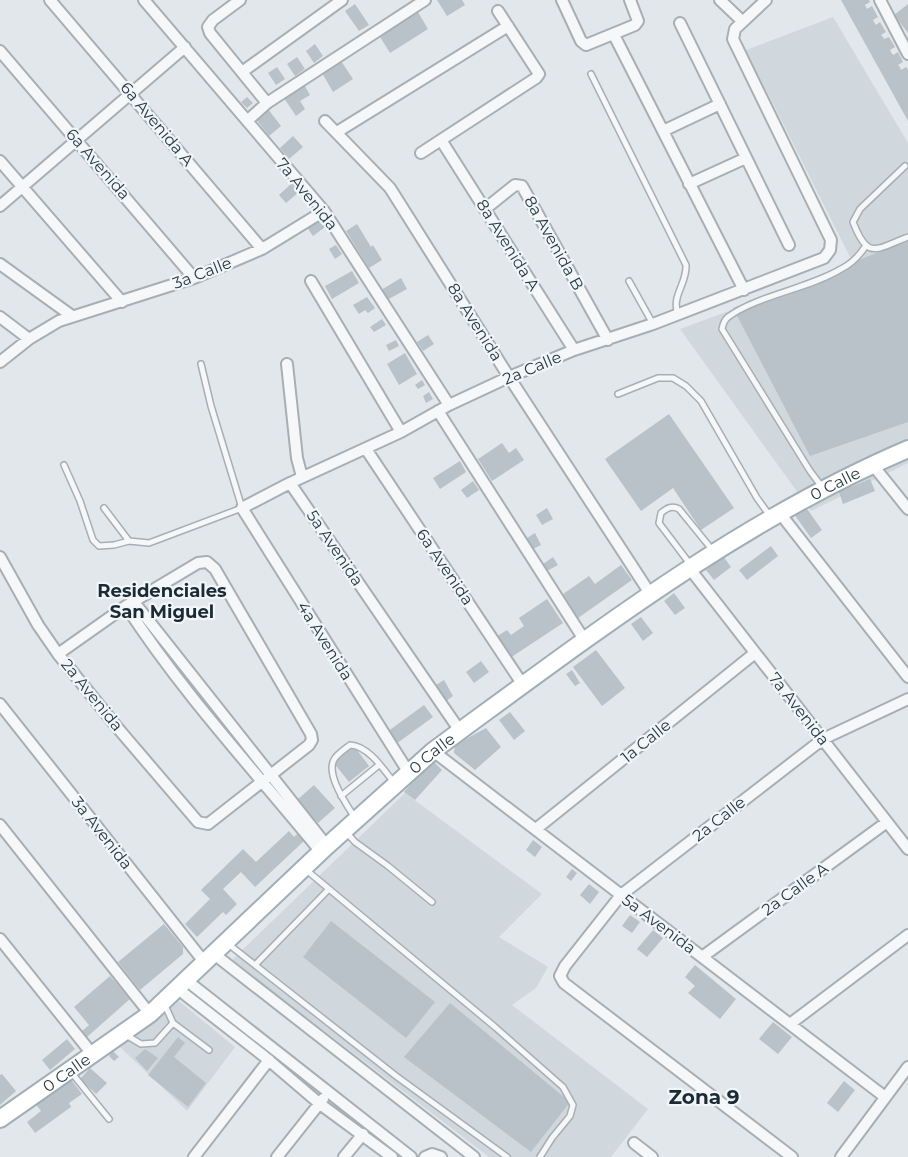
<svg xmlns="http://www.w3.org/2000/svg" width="908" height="1157" viewBox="0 0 908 1157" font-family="Montserrat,sans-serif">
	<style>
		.built { fill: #d0d7dd }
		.building { fill: #b9c2c8 }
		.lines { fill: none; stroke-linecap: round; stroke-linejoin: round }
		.lane-casing { stroke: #a7afb5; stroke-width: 8 }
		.street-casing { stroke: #a7afb5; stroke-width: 14 }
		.primary-casing { stroke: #a0afb7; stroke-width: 20 }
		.lane { stroke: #f5f7f9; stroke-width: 5 }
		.street { stroke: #f5f7f9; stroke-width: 10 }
		.primary { stroke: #fff; stroke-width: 16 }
		.labels { text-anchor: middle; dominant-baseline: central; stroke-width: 4.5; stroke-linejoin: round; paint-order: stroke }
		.street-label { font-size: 16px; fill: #293943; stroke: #f1f6f8 }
		.neighbourhood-label { font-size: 18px; font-weight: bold; fill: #1b2a34; stroke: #f1f6f8 }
		.quarter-label { font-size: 20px; font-weight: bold; fill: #1b2a34; stroke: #f1f6f8 }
	</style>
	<rect width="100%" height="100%" fill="#e2e7eb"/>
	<path class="built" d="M833,17L908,143V463L811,511L680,329L854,265L746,50Z
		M405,793L542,894L499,937L548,967L536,988L512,1005L648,1109L611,1157H489L232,960Z
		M174,997L235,1047L187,1111L119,1046Z"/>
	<path class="building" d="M437,0H462L465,5L447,16Z
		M841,0H869L870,2L865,5L867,9L872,6L878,17L873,20L874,22L876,25L880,22L886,32L881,35L883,37L884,39L889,37L895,47L890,50L891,52L893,55L898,52L903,62L898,65L900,67L901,70L906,67L908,70V121Z
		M355,4L369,25L359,31L345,11Z
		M908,4V33L894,15Z
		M416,9L428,29L390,53L377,32Z
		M315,44L323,56L314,63L306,51Z
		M297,57L305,69L295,76L287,64Z
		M341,61L353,79L333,92L322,73Z
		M277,67L285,79L276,85L268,73Z
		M302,81L310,95L300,101L305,109L296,116L282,95Z
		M247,97L253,103L247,108L241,102Z
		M268,109L281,126L269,136L256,119Z
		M293,136L303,147L289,159L280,148Z
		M291,184L299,192L286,203L279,195Z
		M319,217L325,227L313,236L306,226Z
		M357,224L371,247L373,245L382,260L369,268L346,231Z
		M908,241V422L810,456L733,308Z
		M336,245L342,254L335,259L329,249Z
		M352,271L359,283L332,299L325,286Z
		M401,278L407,289L387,300L381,290Z
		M367,297L375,308L368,313L365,310L359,314L353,305Z
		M382,319L386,325L374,332L370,327Z
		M428,335L434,344L423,351L417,342Z
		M396,340L399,346L389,351L386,345Z
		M405,353L417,374L399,385L387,364Z
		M422,380L425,385L418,389L415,385Z
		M429,392L433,399L426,403L423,396Z
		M669,414L734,508L701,530L673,488L641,511L605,459Z
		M502,443L509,453L516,448L524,460L492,481L478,459Z
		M460,461L466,472L440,489L433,478Z
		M870,479L875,491L843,504L839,492Z
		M473,481L479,490L467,498L461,490Z
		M805,506L822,530L811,538L794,514Z
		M547,508L553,519L542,525L536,515Z
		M535,533L541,545L533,549L527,538Z
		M771,546L778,556L747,580L739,570Z
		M723,556L731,567L714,580L706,570Z
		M553,557L558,565L547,571L543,564Z
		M621,565L632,580L578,618L563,594L589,576L595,584Z
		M674,593L685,608L675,615L664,601Z
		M547,599L563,623L510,658L496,637L507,630L511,635L524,626L519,618Z
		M641,617L653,633L643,641L631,624Z
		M596,650L625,688L602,706L573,667Z
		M481,661L489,672L474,683L466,672Z
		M572,670L580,683L575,686L566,674Z
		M444,680L453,696L446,701L436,685Z
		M424,705L433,717L396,744L387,732Z
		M510,712L525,731L514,740L499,720Z
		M486,728L501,747L475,770L454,753L455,745Z
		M354,746L369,766L349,782L334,763Z
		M430,762H434L442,770L415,800L404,792Z
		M314,785L335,808L318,823L297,800Z
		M289,831L294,837L297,834L304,841L255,887L241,872L223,889L237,904L226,915L223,912L197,937L185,924L210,899L201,890L243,849L256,862Z
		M533,840L542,847L535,857L526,850Z
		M572,869L577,873L571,881L566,877Z
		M589,884L599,892L590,904L580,895Z
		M630,915L640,922L632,933L622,926Z
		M331,921L435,1002L406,1038L303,957Z
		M164,924L183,947V954L140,990L118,962Z
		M653,930L663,938L647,957L637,949Z
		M695,965L736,999L720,1019L688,993L695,986L685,977Z
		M110,976L130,999L87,1037L82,1031L89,1025L74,1007Z
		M450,1003L570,1102L531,1152L404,1057Z
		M773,1022L792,1037L778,1054L759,1039Z
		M178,1037L185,1043L174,1057L206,1083L188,1107L148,1075Z
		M67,1039L75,1049L50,1070L42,1060Z
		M145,1049L158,1058L147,1071L135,1058Z
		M113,1051L119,1057L114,1061L109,1056Z
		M90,1068L107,1083L96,1094L80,1079Z
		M2,1074L16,1091L0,1105V1075Z
		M70,1078L82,1094L69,1103L71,1107L35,1133L27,1122L41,1111L35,1103Z
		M844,1081L855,1090L838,1112L827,1103Z"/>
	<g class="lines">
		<g class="lane-casing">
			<path id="lane" d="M591,74L686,265C687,284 671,296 678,314
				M905,166L860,209L853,222C868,261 876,249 908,237
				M629,281L653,324
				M618,394L658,378H673L686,386L701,401L757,498L770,516
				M64,465L80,501L93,540L99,546L114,545L129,541L149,543L242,508L211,406L201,364
				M822,487L810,471L722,329C723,324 724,320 728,317C758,295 808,289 841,269C851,264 859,256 865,247
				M104,508L129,541
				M690,564L659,523L661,513C667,508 672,505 679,509L714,552
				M341,796L379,765
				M355,818C347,805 324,773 335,758C339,753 345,749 350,745C369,746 384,770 395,784
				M346,832L355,842L388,866L432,902
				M305,869L495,1027L563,1087L573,1105L570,1116L552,1138L540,1157
				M227,943L396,1076L507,1157
				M255,965L328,890
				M173,1023L209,1050
				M126,1035L141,1044L155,1043L173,1023L164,1003
				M71,1072L109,1119"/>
		</g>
		<g class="street-casing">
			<path id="street" d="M50,0L262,249
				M144,0L324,211L449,405
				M240,0L213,20L208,27L210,33L267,103
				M562,0L581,41L586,45L635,25L638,21L630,0
				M720,0L742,21
				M880,0L908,54
				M680,23L789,245
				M614,35L744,290
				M0,51L194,278
				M242,72L342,0
				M247,121L267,103L425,0
				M325,121L390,188L509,377L651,595
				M663,131L720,104
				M337,132L508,26
				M441,140L574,350
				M421,153L536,78L539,74L498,11
				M0,161L122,302
				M689,184L746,158
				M0,206L185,47
				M485,209L515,185L522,186L608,340
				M0,264L72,316
				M311,281L401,432
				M0,317L29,339
				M0,362L29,339L59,321L194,278L262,249L324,211
				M287,364L297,458L302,477
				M438,411L585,641
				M366,449L523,685
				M872,464L908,509
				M290,483L460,731
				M779,512L908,677
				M0,557L38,625L58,654L116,726L198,822L208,824L309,745L312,740L311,734L215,569L207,562L198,563L126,606L58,654
				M690,569L908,849
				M134,602L327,846
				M126,606C183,694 255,771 321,852
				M0,704L205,963
				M433,751L885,1097
				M409,773L242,508L290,483L401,432L449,405L509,377L574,350L653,324L824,258L830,250L831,240L733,39L735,29L766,0
				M0,825L150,1014
				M536,829L755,653
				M0,939L93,1055
				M214,954L474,1157
				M702,957L887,822
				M186,980L411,1157
				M178,989L265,1057L320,1104L392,1157
				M790,1024L908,935
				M634,1143L652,1157
				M194,1157L269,1060
				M277,1157L323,1099
				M344,1157L363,1134
				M425,1157L432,1154L441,1157
				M792,1157L564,983L560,976L565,966L621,895L823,739L908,699
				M841,1157L908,1067"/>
		</g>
		<g class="primary-casing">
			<g id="primary">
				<path id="s1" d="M0,1119L150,1014L327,846L433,751L460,731C602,627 746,518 908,449"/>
			</g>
		</g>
		<use href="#lane" class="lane"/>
		<use href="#street" class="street"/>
		<use href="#primary" class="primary"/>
	</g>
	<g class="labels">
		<g class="street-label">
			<text transform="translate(157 124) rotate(50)">6a Avenida A</text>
			<text transform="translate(98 164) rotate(49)">6a Avenida</text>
			<text transform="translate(307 194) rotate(51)">7a Avenida</text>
			<text transform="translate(554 243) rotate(61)">8a Avenida B</text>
			<text transform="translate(508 245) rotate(58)">8a Avenida A</text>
			<text transform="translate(202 273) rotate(-21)">3a Calle</text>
			<text transform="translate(475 322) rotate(58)">8a Avenida</text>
			<text transform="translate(532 368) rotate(-23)">2a Calle</text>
			<text stroke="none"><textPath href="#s1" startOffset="1053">0 Calle</textPath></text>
			<text transform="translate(335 548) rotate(56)">5a Avenida</text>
			<text transform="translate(445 567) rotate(56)">6a Avenida</text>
			<text transform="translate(325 641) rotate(58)">4a Avenida</text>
			<text transform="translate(92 695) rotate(51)">2a Avenida</text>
			<text transform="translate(799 709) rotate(52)">7a Avenida</text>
			<text transform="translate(646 741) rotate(-39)">1a Calle</text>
			<text stroke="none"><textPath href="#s1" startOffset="567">0 Calle</textPath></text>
			<text transform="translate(719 819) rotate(-38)">2a Calle</text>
			<text transform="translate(102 833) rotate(52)">3a Avenida</text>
			<text transform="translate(795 889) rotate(-36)">2a Calle A</text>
			<text transform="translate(659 924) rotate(37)">5a Avenida</text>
			<text stroke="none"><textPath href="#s1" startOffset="81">0 Calle</textPath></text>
		</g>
		<g class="neighbourhood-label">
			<text x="162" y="591">Residenciales<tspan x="162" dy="21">San Miguel</tspan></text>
		</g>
		<g class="quarter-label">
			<text x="704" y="1097">Zona 9</text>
		</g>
	</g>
</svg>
